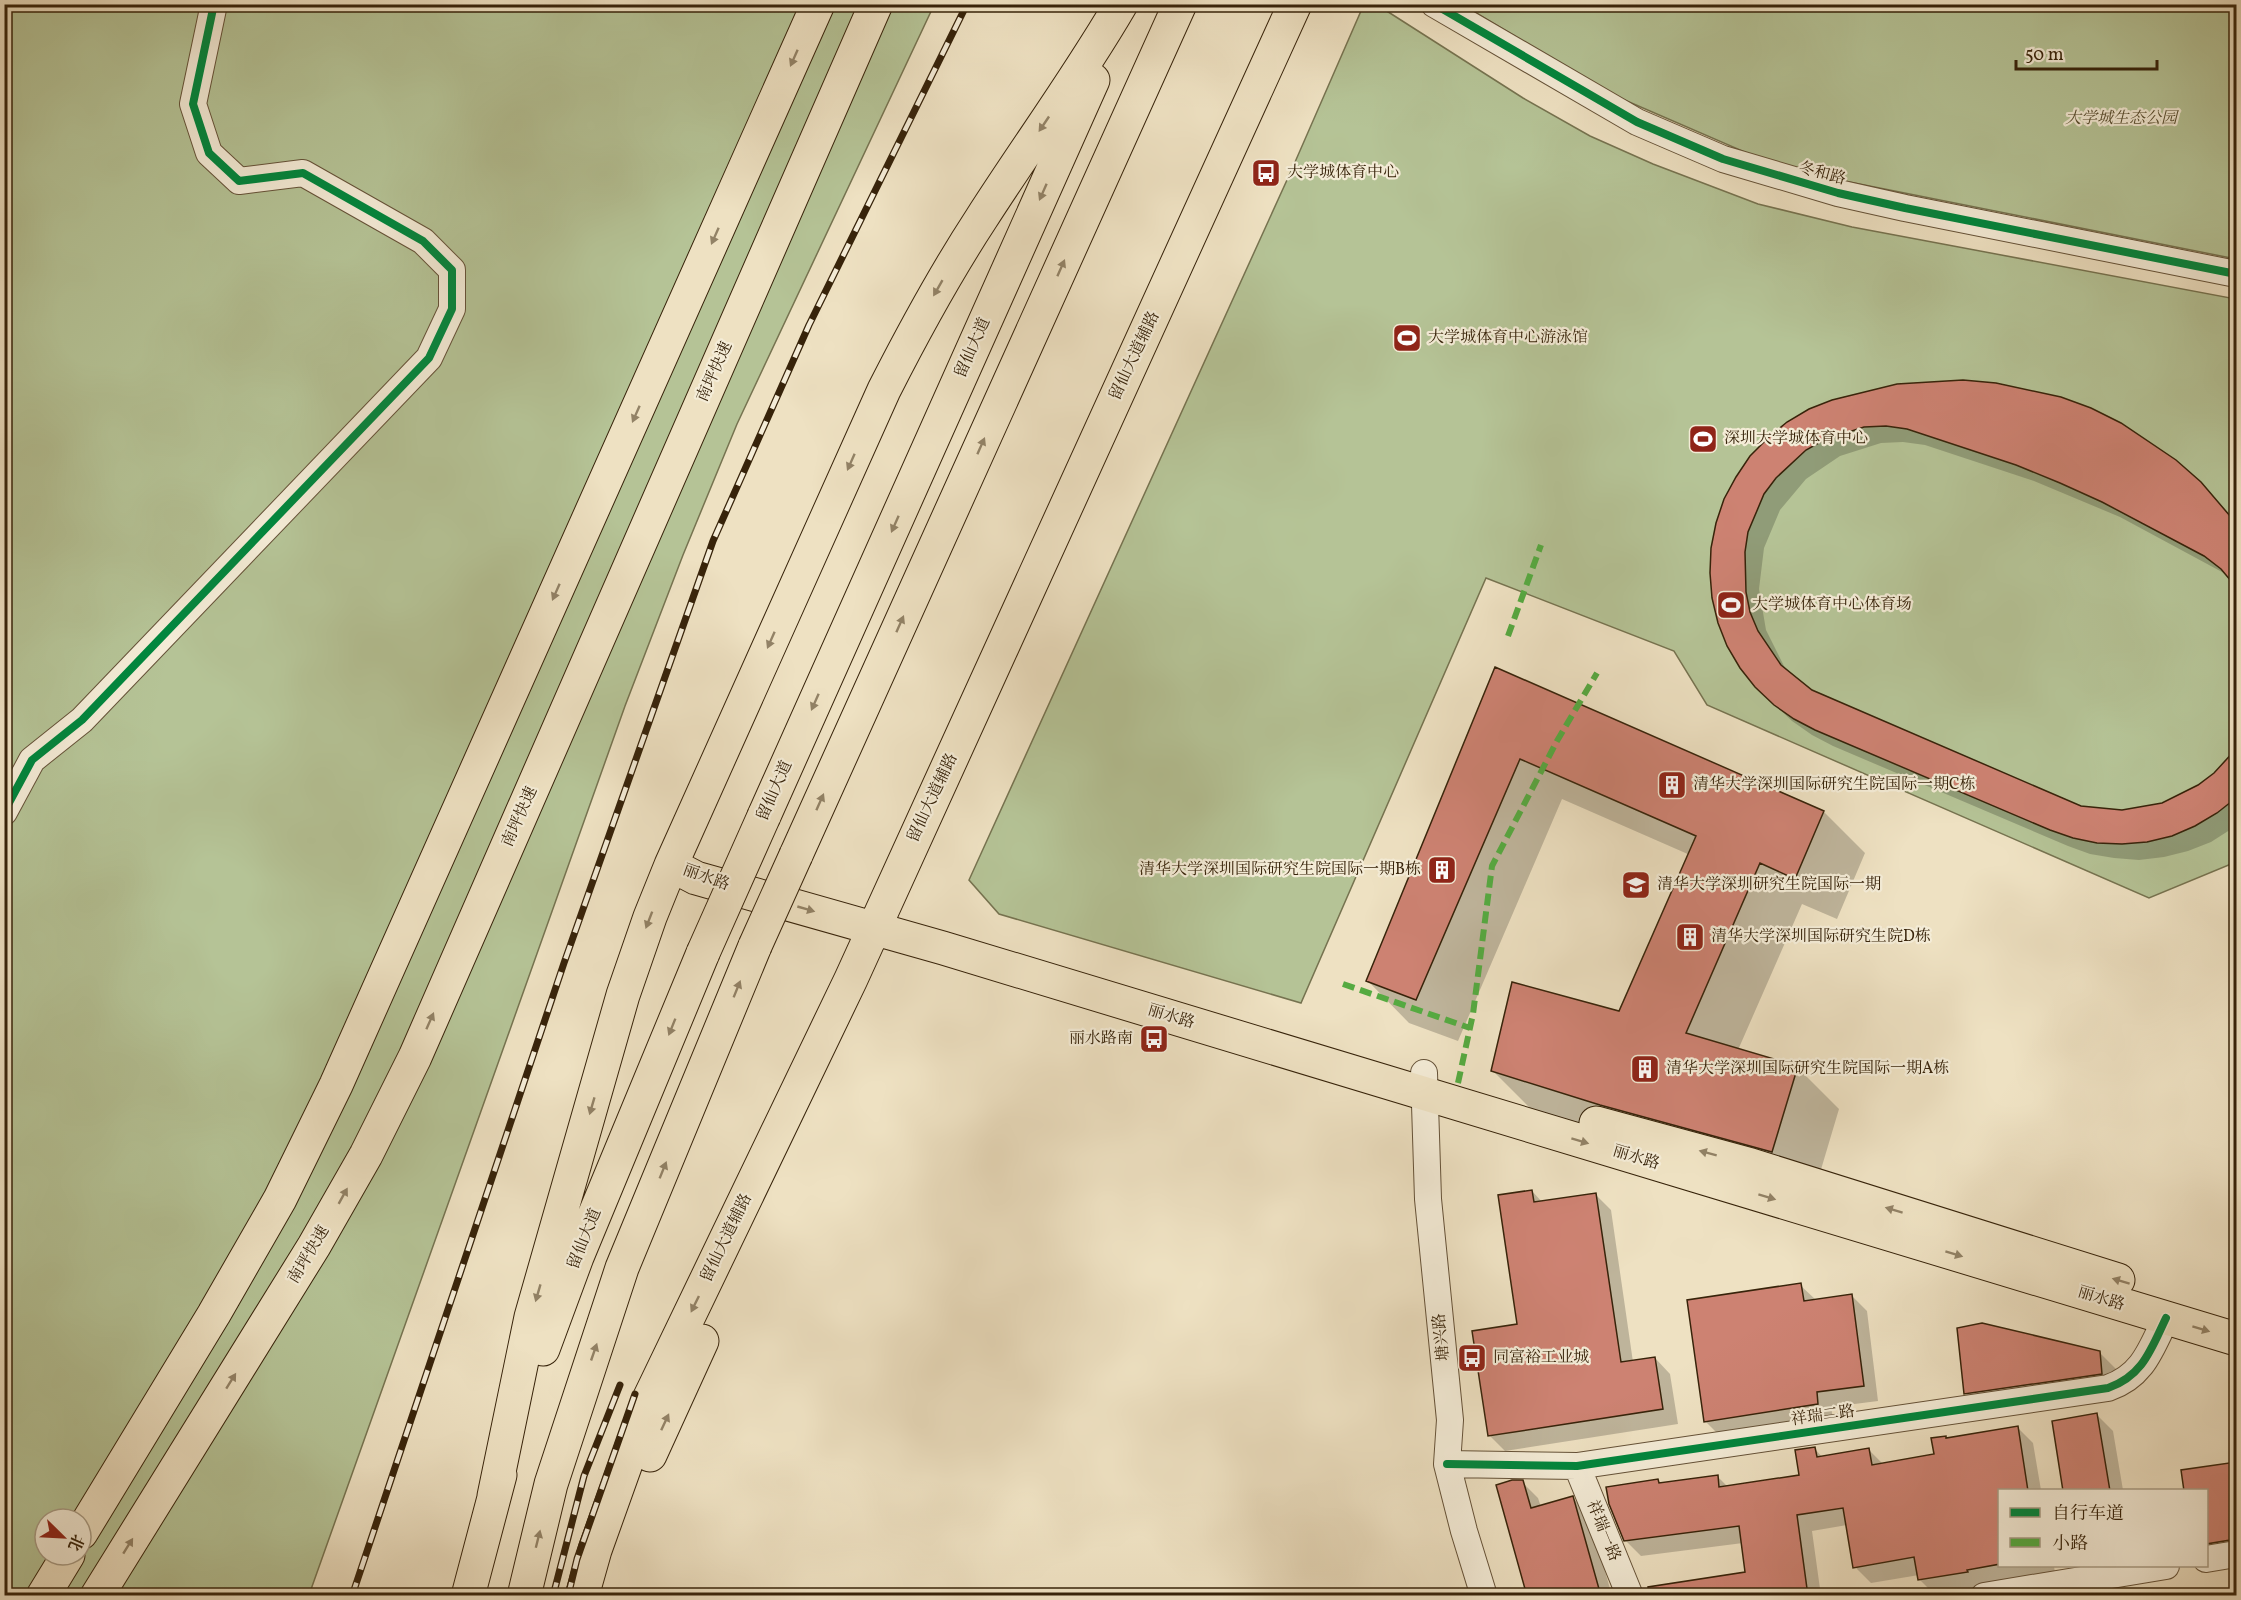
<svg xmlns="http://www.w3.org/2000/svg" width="2241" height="1600" viewBox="0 0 2241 1600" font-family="Vollkorn,'Noto Serif SC',serif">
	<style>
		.green { fill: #b5c396; stroke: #767350; stroke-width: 1.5; fill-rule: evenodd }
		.shadow { fill: #0003 }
		.building { fill: #cd8272; stroke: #37230a; stroke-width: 1.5 }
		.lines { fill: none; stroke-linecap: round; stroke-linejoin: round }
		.minor-casing { stroke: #655238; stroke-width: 28 }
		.major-casing { stroke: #37230a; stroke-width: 35 }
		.highway-casing { stroke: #37230a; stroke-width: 35 }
		.minor { stroke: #f4ecd7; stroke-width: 26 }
		.major { stroke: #eee1c2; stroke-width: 33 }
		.highway { stroke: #eee1c2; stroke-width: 33 }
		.rail-casing { stroke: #37230a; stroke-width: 7 }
		.rail { stroke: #f4ecd7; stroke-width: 4.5; stroke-dasharray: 14; stroke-linecap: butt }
		.major-bridge-casing { stroke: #37230a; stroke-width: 35; stroke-linecap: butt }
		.major-bridge { stroke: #eee1c2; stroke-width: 33 }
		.quiet { stroke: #55aa41; stroke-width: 6; stroke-dasharray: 12 6; stroke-linecap: butt }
		.cycleway-casing { stroke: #f4ecd7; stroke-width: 11 }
		.cycleway { stroke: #00873e; stroke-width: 8 }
		.oneway { fill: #928266 }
		.labels { text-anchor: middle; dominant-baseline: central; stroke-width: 4.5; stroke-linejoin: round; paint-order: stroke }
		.park-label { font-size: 16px; font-style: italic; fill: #564b2d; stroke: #f4ecd7 }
		.poi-label { font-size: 16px; fill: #37230a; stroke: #f4ecd7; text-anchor: start }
		.street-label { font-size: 16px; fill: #37230a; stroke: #f4ecd7 }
	</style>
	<rect width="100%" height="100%" fill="#eee1c2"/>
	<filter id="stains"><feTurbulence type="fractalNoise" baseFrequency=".00333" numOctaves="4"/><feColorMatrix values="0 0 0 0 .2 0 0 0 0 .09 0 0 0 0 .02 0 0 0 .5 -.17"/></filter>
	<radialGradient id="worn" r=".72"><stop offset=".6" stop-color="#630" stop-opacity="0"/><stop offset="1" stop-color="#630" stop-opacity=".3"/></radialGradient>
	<path class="green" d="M5,5H934L737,424L683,555L625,706L309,1595L5,1596ZM45,1519H81V1555H45Z
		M1463,5H2236V259L1784,169L1613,95Z
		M1382,8L1523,98L1590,136L1653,164L1758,204L1852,227L2236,299V862L2149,898L1707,705L1674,651L1486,578L1301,1003L999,914L969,880L1292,169L1361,11Z"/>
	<path class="shadow" d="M1963,382L2028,390L2060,398L2200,483L2236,521V585L2222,572L2120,517L2034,481L1925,445L1903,442L1881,443L1840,456L1806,479L1780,510L1764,548L1759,589L1766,630L1784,666L1798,682L1829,701L2062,800L2101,811L2142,810L2181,797L2199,787L2229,759L2236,747V826L2211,842L2188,851L2164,857L2139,860L2114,858L2090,854L2068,846L1833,746L1812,735L1792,721L1773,703L1729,645L1751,457Z
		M1496,669L1824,812L1865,853L1837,919L1802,904L1738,1050L1798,1068L1839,1109L1814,1193L1534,1112L1493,1071L1620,1013L1690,855L1562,799L1458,1041L1409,1023L1368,981Z
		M1532,1191L1543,1203L1596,1195L1611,1210L1633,1362L1655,1358L1670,1374L1678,1424L1505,1451L1489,1435L1519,1325Z
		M1800,1285L1816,1300L1852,1296L1867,1311L1878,1401L1831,1407L1833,1419L1721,1437L1705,1421Z
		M2100,1353L2116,1369L2118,1389L1981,1409L1965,1393Z
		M2097,1415L2113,1431L2123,1490H2065Z
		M2017,1427L2033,1443L2041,1490H2000V1566H2054L2055,1573L1935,1595L1919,1579V1575L1871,1583L1855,1567L1847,1525L1812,1531L1821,1596H1664L1747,1573L1743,1543L1641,1556L1625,1540L1657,1480L1661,1484L1717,1476L1728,1487L1801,1477L1815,1449L1823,1458L1868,1449L1883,1464L1935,1455L1947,1439Z
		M2236,1464V1557L2206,1562V1490L2182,1471Z
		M1522,1482L1538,1498L1541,1507L1573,1498L1589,1514L1612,1596H1529Z
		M2236,1588V1596H2189V1595Z"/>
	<path class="building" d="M1963,380L1996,383L2061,397L2091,408L2121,423L2176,460L2201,482L2236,523V587L2221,569L2204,556L2102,502L2060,483L2016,465L1907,429L1886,426L1864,427L1824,440L1806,450L1776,478L1764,494L1748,532L1745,552L1746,592L1750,612L1758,631L1781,665L1812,690L2081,806L2122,810L2162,803L2198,785L2214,773L2236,749V798L2217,813L2195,826L2172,836L2147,842L2122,844L2097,843L2073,838L2050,830L1815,730L1794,719L1774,705L1755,687L1740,668L1727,646L1718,623L1712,598L1710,573L1711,548L1716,523L1724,499L1736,477L1750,456L1768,438L1787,422L1809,409L1832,400L1897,384Z
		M1495,667L1824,811L1795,879L1760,863L1686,1033L1798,1066L1772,1152L1600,1105L1491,1071L1512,982L1619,1011L1696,836L1520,759L1416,1000L1366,981Z
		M1532,1190L1534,1202L1596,1193L1621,1362L1655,1357L1663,1409L1488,1436L1472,1331L1517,1324L1498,1195Z
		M1801,1283L1804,1301L1852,1294L1864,1386L1817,1392L1818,1404L1704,1422L1687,1300Z
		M1982,1323L2100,1351L2102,1374L1964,1394L1957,1328Z
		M2097,1413L2110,1491H2063L2052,1421Z
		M2018,1426L2028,1491H2000V1564L1967,1570L1968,1572L1918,1580L1914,1557L1853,1568L1843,1508L1797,1515L1808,1596H1649L1648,1587L1745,1572L1739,1526L1624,1541L1609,1504L1606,1487L1658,1479L1659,1483L1718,1475L1719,1487L1799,1475L1795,1450L1815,1447L1817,1457L1869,1448L1872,1465L1934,1454L1931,1438L1946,1436V1438Z
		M2236,1462V1539L2206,1544V1491H2184L2181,1470Z
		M1512,1480H1523L1531,1508L1573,1496L1601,1596H1527L1496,1485Z"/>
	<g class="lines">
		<g class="minor-casing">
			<path id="minor" d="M1434,4L1637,122L1723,159L1838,193L1905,208L2236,274
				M4,812L32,760L82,720L429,358L452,309V270L423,241L303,173L239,181L209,153L193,104L214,4
				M1424,1073L1428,1199L1450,1420L1447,1464L1464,1531L1484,1596
				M1447,1464L1577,1466L2108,1388C2143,1376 2151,1349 2166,1318
				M1577,1466L1630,1596
				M2206,1559L2236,1554
				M1984,1596L2166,1566"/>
		</g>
		<g class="major-casing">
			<path id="major" d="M764,816L1093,80
				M796,855L1180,4
				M671,865L696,878L943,948L2236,1339
				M1596,1123L1751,1165L2118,1280
				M543,1349L577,1257L703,953
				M650,1455L702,1341
				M494,1496L531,1317L623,995L650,917L671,865L884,390C914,331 945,274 981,219C1027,147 1078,78 1121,4
				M468,1596L500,1475
				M524,1596L551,1484L622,1268L755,946
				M582,1596L595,1550L649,1399L851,979L1295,4"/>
		</g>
		<g class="highway-casing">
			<path id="highway" d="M81,1533L214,1314L280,1199L336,1085L818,4
				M43,1596L68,1555
				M97,1596L314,1246L366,1155L415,1057L876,4"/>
		</g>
		<use href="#minor" class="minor"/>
		<use href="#major" class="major"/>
		<use href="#highway" class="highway"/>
		<g class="rail-casing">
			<path id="rail" d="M352,1596L564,963L713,541L809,325L967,4
				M553,1596L584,1476L620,1385
				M568,1596L577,1559L635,1394"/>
		</g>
		<use href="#rail" class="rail"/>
		<g class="major-bridge-casing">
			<path id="major-bridge" d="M755,946L796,855
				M703,953L764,816"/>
		</g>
		<use href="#major-bridge" class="major-bridge"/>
		<path class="quiet" d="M1508,636L1541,545
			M1343,984L1470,1028
			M1458,1083L1473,1014L1492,866L1557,741L1597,673"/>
		<g class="cycleway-casing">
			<path id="cycleway" d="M1434,4L1637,122L1723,159L1838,193L1905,208L2236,274
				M4,812L32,760L82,720L429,358L452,309V270L423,241L303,173L239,181L209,153L193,104L214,4
				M1447,1464L1577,1466L2108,1388C2143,1376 2151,1349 2166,1318"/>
		</g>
		<use href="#cycleway" class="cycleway"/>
	</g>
	<defs><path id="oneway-solid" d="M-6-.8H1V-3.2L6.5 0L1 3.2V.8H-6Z" transform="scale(1.5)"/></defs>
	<g class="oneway">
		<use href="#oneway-solid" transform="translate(794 58) rotate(114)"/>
		<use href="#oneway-solid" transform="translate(1044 124) rotate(124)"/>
		<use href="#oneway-solid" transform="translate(1043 192) rotate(114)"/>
		<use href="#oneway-solid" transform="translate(715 236) rotate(114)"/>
		<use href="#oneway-solid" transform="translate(1061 268) rotate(-66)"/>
		<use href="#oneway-solid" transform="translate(938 288) rotate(120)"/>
		<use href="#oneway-solid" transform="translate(636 414) rotate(114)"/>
		<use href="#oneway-solid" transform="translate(981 446) rotate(-66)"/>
		<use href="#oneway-solid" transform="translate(851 462) rotate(114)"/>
		<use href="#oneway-solid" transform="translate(895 524) rotate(114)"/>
		<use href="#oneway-solid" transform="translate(556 592) rotate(114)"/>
		<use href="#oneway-solid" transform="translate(900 624) rotate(-66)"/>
		<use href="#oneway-solid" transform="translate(771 640) rotate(114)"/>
		<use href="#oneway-solid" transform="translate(815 702) rotate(114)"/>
		<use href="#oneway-solid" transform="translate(820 802) rotate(-66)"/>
		<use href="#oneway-solid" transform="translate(806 909) rotate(16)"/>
		<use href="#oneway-solid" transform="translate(649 920) rotate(111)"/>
		<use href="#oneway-solid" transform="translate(737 989) rotate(-68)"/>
		<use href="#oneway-solid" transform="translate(430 1021) rotate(-66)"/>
		<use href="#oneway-solid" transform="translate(672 1027) rotate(112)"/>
		<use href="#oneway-solid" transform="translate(592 1106) rotate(106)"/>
		<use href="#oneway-solid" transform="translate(1580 1141) rotate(17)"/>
		<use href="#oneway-solid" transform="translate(1708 1153) rotate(-165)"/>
		<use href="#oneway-solid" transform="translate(663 1170) rotate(-68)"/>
		<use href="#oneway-solid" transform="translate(343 1196) rotate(-61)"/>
		<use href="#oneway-solid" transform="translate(1767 1197) rotate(17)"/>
		<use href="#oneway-solid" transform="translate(1894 1210) rotate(-163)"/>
		<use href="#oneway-solid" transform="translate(1954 1254) rotate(17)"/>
		<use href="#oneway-solid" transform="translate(2121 1281) rotate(-163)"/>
		<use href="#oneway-solid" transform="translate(538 1293) rotate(106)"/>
		<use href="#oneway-solid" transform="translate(695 1304) rotate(116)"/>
		<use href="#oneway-solid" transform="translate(2201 1329) rotate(17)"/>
		<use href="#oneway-solid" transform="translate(594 1352) rotate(-71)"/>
		<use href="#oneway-solid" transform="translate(231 1381) rotate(-58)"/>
		<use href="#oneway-solid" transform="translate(665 1422) rotate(-65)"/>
		<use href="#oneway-solid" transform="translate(538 1539) rotate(-76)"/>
		<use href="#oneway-solid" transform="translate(128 1546) rotate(-58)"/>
	</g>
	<defs>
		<g id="bus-square" transform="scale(1.5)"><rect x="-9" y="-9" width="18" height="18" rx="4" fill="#8f2418" stroke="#f4ecd7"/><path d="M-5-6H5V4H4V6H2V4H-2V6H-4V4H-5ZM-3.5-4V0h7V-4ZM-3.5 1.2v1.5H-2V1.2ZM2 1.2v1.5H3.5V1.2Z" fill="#fff"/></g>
		<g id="stadium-square" transform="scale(1.5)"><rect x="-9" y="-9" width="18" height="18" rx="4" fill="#8f2418" stroke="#f4ecd7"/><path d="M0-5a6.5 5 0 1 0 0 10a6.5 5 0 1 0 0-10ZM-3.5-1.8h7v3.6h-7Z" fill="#fff"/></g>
		<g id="building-square" transform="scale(1.5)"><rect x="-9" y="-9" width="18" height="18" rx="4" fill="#8f2418" stroke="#f4ecd7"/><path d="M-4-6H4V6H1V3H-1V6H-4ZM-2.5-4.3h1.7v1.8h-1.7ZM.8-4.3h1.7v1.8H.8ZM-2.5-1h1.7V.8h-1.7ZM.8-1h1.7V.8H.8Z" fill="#fff"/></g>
		<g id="school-square" transform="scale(1.5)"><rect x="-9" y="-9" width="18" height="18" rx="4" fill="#8f2418" stroke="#f4ecd7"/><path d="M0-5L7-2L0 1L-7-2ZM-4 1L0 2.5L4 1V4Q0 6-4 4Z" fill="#fff"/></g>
	</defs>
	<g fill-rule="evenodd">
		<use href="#bus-square" x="1266" y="173"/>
		<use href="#stadium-square" x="1407" y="338"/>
		<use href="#stadium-square" x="1703" y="439"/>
		<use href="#stadium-square" x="1731" y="605"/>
		<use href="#building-square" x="1672" y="785"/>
		<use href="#building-square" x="1442" y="870"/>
		<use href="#school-square" x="1636" y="885"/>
		<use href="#building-square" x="1690" y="937"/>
		<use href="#bus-square" x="1154" y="1039"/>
		<use href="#building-square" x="1645" y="1069"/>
		<use href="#bus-square" x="1472" y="1358"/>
	</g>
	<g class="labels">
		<g class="park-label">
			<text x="2121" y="119">大学城生态公园</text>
		</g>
		<g class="poi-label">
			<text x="1287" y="173">大学城体育中心</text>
			<text x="1428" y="338">大学城体育中心游泳馆</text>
			<text x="1724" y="439">深圳大学城体育中心</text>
			<text x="1752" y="605">大学城体育中心体育场</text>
			<text x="1693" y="785">清华大学深圳国际研究生院国际一期C栋</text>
			<text x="1421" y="870" text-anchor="end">清华大学深圳国际研究生院国际一期B栋</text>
			<text x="1657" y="885">清华大学深圳研究生院国际一期</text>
			<text x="1711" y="937">清华大学深圳国际研究生院D栋</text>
			<text x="1133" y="1039" text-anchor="end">丽水路南</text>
			<text x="1666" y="1069">清华大学深圳国际研究生院国际一期A栋</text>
			<text x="1493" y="1358">同富裕工业城</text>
		</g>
		<g class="street-label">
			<text transform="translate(1822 174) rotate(15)">冬和路</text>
			<text transform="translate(973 348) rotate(-66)">留仙大道</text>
			<text transform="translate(1135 356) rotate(-65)">留仙大道辅路</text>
			<text transform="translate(715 372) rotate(-66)">南坪快速</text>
			<text transform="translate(775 791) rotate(-66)">留仙大道</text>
			<text transform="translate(933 798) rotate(-65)">留仙大道辅路</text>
			<text transform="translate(520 817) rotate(-66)">南坪快速</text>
			<text transform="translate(706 878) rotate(20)">丽水路</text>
			<text transform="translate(1171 1017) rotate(17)">丽水路</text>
			<text transform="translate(1636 1158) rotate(17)">丽水路</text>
			<text transform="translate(727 1238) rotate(-64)">留仙大道辅路</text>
			<text transform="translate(585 1239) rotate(-68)">留仙大道</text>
			<text transform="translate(309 1255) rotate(-59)">南坪快速</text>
			<text transform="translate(2101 1299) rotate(17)">丽水路</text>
			<text transform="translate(1442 1337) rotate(-96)">塘兴路</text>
			<text transform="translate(1823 1416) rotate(-8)">祥瑞二路</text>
			<text transform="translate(1603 1531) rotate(68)">祥瑞一路</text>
		</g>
	</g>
	<rect width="2241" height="1600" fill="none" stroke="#eee1c2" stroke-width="24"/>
	<rect x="6" y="6" width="2229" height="1588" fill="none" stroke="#37230a" stroke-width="3"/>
	<rect x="12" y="12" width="2217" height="1576" fill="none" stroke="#37230a" stroke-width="1.5"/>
	<rect x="1998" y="1489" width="210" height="78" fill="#f4ecd7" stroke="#a89c85" stroke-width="1.5"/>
	<rect x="2010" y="1508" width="30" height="9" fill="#00873e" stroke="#a89c85" stroke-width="1.5"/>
	<text x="2052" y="1519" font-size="18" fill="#37230a">自行车道</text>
	<rect x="2010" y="1538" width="30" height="9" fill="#55aa41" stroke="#a89c85" stroke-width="1.5"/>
	<text x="2052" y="1549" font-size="18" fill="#37230a">小路</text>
	<g transform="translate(63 1537) rotate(114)"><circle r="28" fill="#f4ecd7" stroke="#a89c85" stroke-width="1.5"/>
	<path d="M0-4.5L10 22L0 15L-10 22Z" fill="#8f2418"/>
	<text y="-9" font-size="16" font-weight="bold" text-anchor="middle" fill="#37230a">北</text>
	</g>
	<path d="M2016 60v9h141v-9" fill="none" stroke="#37230a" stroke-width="3"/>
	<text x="2025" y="60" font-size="18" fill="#37230a" stroke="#f4ecd7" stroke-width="4.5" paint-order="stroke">50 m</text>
	<rect width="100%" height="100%" filter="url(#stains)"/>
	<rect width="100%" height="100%" fill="url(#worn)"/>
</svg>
